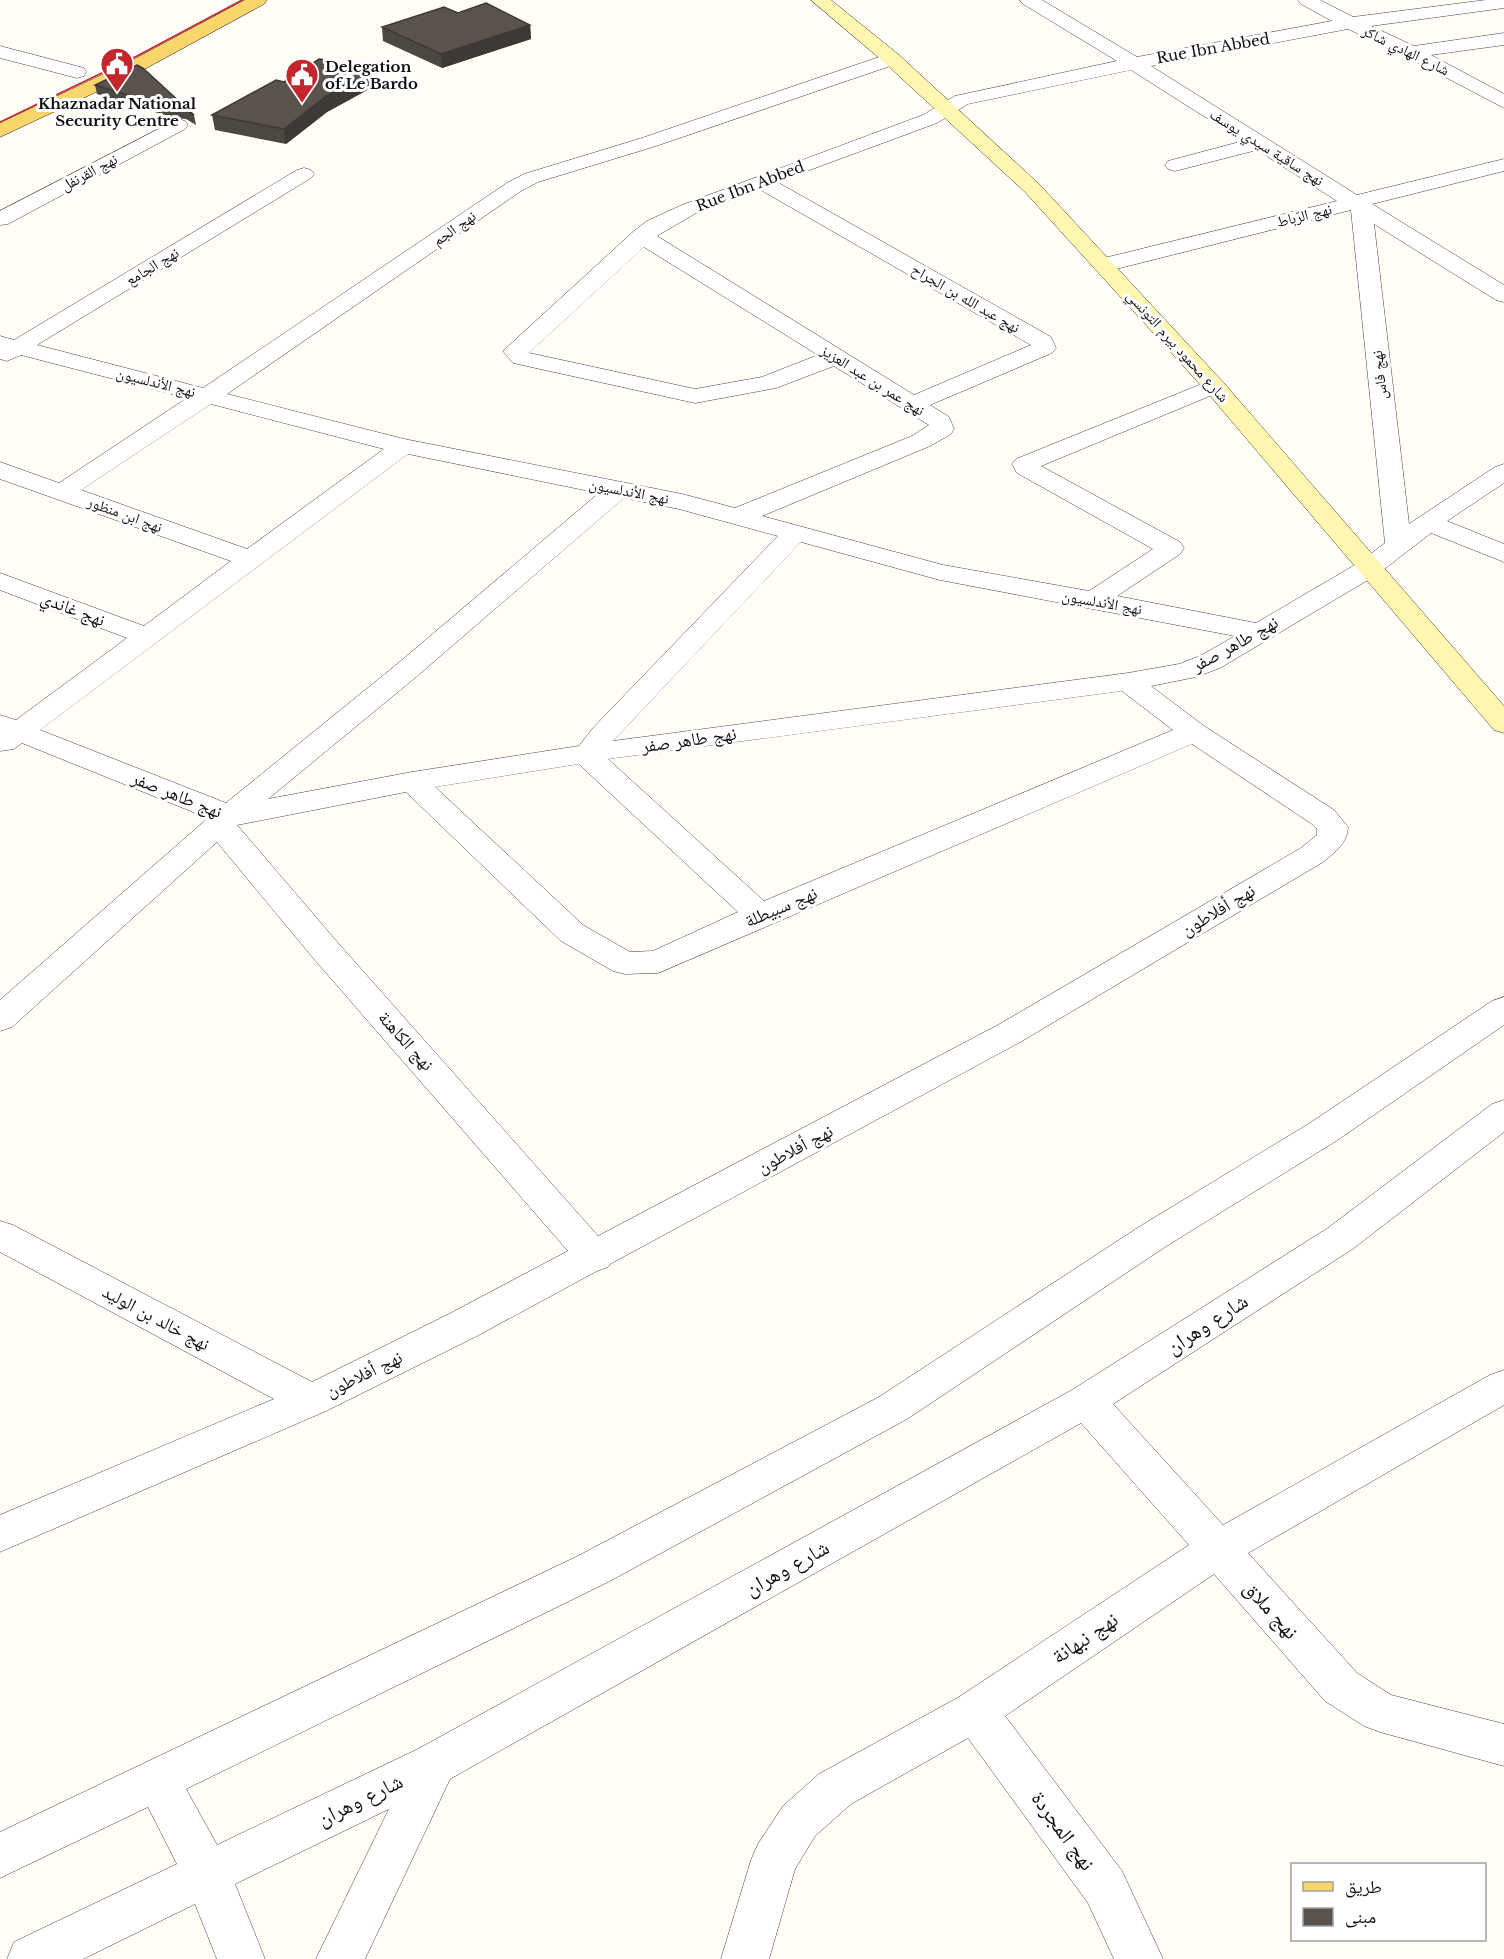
<svg xmlns="http://www.w3.org/2000/svg" width="1504" height="1959" viewBox="0 0 1504 1959" font-family="'Libre Baskerville','Noto Naskh Arabic',serif">
	<style>
		.lines { fill: none; stroke-linecap: round; stroke-linejoin: round }
		.street-casing { stroke: #444; stroke-width: 1 }
		.secondary-casing { stroke: #333; stroke-width: 1 }
		.primary-casing { stroke: #222; stroke-width: 1 }
		.street { fill: #fff; fill-rule: evenodd }
		.secondary { fill: #fff6b0; fill-rule: evenodd }
		.primary { fill: #f9d66b; fill-rule: evenodd }
		.tram { stroke: #c4262e; stroke-width: 1.5 }
		.wall { fill: #4d4742 }
		.shaded-wall { fill: #3f3936 }
		.building { fill: #5a524d; stroke: #3f3936; stroke-width: 1.5 }
		.labels { text-anchor: middle; dominant-baseline: central; stroke-width: 6; stroke-linejoin: round; paint-order: stroke }
		.far-street-label { font-size: 15px; fill: #111; stroke: #fff }
		.far-poi-label { font-size: 15px; font-weight: bold; fill: #111; stroke: #fff; text-anchor: start }
		.street-label { font-size: 18px; fill: #111; stroke: #fff }
		.near-street-label { font-size: 21px; fill: #111; stroke: #fff }
	</style>
	<rect width="100%" height="100%" fill="#fffdf5"/>
	<g class="lines">
		<g class="street-casing">
			<path id="street" d="M1020,0H1042L1137,57L1332,21L1301,4L1298,0H1320L1353,17L1486,0H1504V8L1371,26L1414,46L1504,33V45L1431,55L1504,94V108L1405,56L1348,29L1151,66L1357,195L1504,159V171L1372,204L1504,285V302L1496,300L1374,224L1409,524L1495,467L1504,464V483L1447,521L1504,544V562L1431,533L1378,574L1220,668L1196,677L1151,686L1204,726L1334,810L1348,827C1347,844 1336,851 1323,862L1022,1041L610,1264L608,1267L597,1271L475,1337L326,1411L0,1552V1515L274,1399L0,1252V1221L13,1225L312,1382L447,1315L568,1251L314,959L217,842L12,1027L0,1031V1000L208,818L22,743L14,749L0,751V715L16,720L127,638L0,590V573L144,626L231,561L0,479V462L59,483L187,398L21,355L7,361L0,359V336L14,340L297,170L304,168L311,170L314,174L311,178L37,345L203,388L507,183L524,174L642,138L885,55H899L901,59L899,63L656,146L538,182L521,191L227,394L404,439L682,494L735,508L912,436L929,425L834,366L776,388L695,403L513,363L503,351L634,231L647,221L682,205L923,115L955,96L1117,61L1023,4ZM1131,70L1243,141L1168,161L1165,165L1168,169L1175,171L1257,150L1337,201L1096,260L1093,265L1096,270L1104,272L1351,210L1385,543L1360,562L1256,623L1117,596L1180,554L1184,548L1180,542L1041,466L1222,391L1226,386L1222,381L1214,379L1016,459L1012,464L1017,473L1153,549L1089,591L943,565L762,516L930,446L951,434L954,429L949,417L930,405L1052,353L1056,348L1051,337L777,182L937,123L968,104ZM759,189L1031,345L914,395L657,236L696,213ZM644,247L818,355L762,377L695,389L529,353ZM211,404L384,449L247,549L81,490ZM408,454L599,493L396,665L226,803L40,730ZM624,498L679,509L778,536L593,728L579,746L412,772L268,799L416,677ZM801,542L940,580L1235,636L1200,656L1179,664L1128,673L613,741ZM1122,691L1173,730L764,901L608,759ZM1192,744L1312,824L1317,829V835L1301,848L998,1025L598,1236L338,943L237,825L406,792L561,941L613,971L625,974L658,973ZM579,764L583,768L738,912L653,951L630,952L583,925L435,787Z
				M0,46L84,68L86,72L84,76L77,78L0,58Z
				M178,119L185,121L188,125L185,129L8,224L0,225V211Z
				M1504,997V1025L1336,1141L1165,1247L907,1419L608,1582L186,1789L217,1845L418,1749L1072,1390L1328,1228L1492,1104L1504,1100V1132L1354,1248L1113,1404L1223,1525L1490,1375L1504,1370V1405L1248,1553L1357,1673L1391,1695L1504,1724V1766L1380,1732L1364,1726L1325,1701L1214,1574L1005,1716L1122,1871L1163,1959H1114L1088,1903L968,1738L851,1804L815,1836L795,1869L769,1959H721L751,1860L758,1844L783,1806L819,1774L959,1697L1189,1545L1081,1423L450,1779L365,1959H316L389,1809L235,1884L265,1959H217L195,1904L83,1959H7L14,1942L177,1864L148,1807L0,1878V1832L578,1556L879,1397L1139,1227L1310,1123L1492,1001Z"/>
		</g>
		<g class="secondary-casing">
			<path id="secondary" d="M811,0H831L899,55L1039,184L1222,381L1504,706V733L1494,730L1206,391L1025,192L885,63Z"/>
		</g>
		<g class="primary-casing">
			<path id="primary" d="M245,0H267L264,4L141,71L0,137V123L127,63Z"/>
		</g>
		<use href="#street" class="street"/>
		<use href="#secondary" class="secondary"/>
		<use href="#primary" class="primary"/>
		<path class="tram" d="M0,122L137,56L242,0"/>
	</g>
	<path class="wall" d="M458,13L530,25L531,39L442,68L383,41L382,27Z
		M137,65L194,115L196,125L186,119L174,118L97,94L95,85Z
		M284,82L371,88L327,112L286,144L215,130L212,115Z"/>
	<path class="shaded-wall" d="M530,25L531,39L442,68L441,54Z
		M370,74L371,88L327,112L286,144L284,129L325,97Z"/>
	<path class="building" d="M486,3L530,25L441,54L382,27L444,7L458,13Z
		M319,59L333,61L370,74L325,97L284,129L212,115L276,80L284,82Z
		M137,65L143,68L194,115L184,109H173L95,85Z"/>
	<defs>
		<g id="civic-pin" transform="scale(1.725)"><path d="M0 17L-7.5 6A9.5 9.5 0 1 1 7.5 6Z" fill="#c4262e" stroke="#fff"/><path d="M-.6-6.5H3V-4.5H.6V-3L4-1V1h2V6H-6V1h2V-1L-.6-3ZM-1.2 2.5V6h2.4V2.5Z" fill="#fff"/></g>
	</defs>
	<g fill-rule="evenodd">
		<use href="#civic-pin" x="117" y="64"/>
		<use href="#civic-pin" x="302" y="75"/>
	</g>
	<g class="labels">
		<g class="far-street-label">
			<text transform="translate(1213 48) rotate(-10)">Rue Ibn Abbed</text>
			<text transform="translate(1406 50) rotate(26)">شارع الهادي شاكر</text>
			<text transform="translate(1267 147) rotate(32)">نهج ساقية سيدي يوسف</text>
			<text transform="translate(89 172) rotate(-28)">نهج القرنفل</text>
			<text transform="translate(750 186) rotate(-21)">Rue Ibn Abbed</text>
			<text transform="translate(1304 215) rotate(-14)">نهج الرّباط</text>
			<text transform="translate(454 228) rotate(-35)">نهج الجم</text>
			<text transform="translate(152 266) rotate(-31)">نهج الجامع</text>
			<text transform="translate(966 298) rotate(30)">نهج عبد الله بن الجراح</text>
			<text transform="translate(1178 346) rotate(48)">شارع محمود بيرم التونسي</text>
			<text transform="translate(1379 375) rotate(-96)">نهج فاس</text>
			<text transform="translate(873 380) rotate(32)">نهج عمر بن عبد العزيز</text>
			<text transform="translate(156 382) rotate(14)">نهج الأندلسيون</text>
			<text transform="translate(629 491) rotate(11)">نهج الأندلسيون</text>
			<text transform="translate(125 514) rotate(20)">نهج ابن منظور</text>
			<text transform="translate(1102 602) rotate(10)">نهج الأندلسيون</text>
		</g>
		<g class="far-poi-label">
			<text x="325" y="66">Delegation<tspan x="325" dy="17">of Le Bardo</tspan></text>
			<text x="117" y="103" text-anchor="middle">Khaznadar National<tspan x="117" dy="17">Security Centre</tspan></text>
		</g>
		<g class="street-label">
			<text transform="translate(73 609) rotate(21)">نهج غاندي</text>
			<text transform="translate(1235 644) rotate(-29)">نهج طاهر صفر</text>
			<text transform="translate(689 740) rotate(-8)">نهج طاهر صفر</text>
			<text transform="translate(177 795) rotate(22)">نهج طاهر صفر</text>
			<text transform="translate(781 907) rotate(-23)">نهج سبيطلة</text>
			<text transform="translate(1218 910) rotate(-31)">نهج أفلاطون</text>
			<text transform="translate(406 1041) rotate(48)">نهج الكاهنة</text>
			<text transform="translate(795 1149) rotate(-28)">نهج أفلاطون</text>
			<text transform="translate(156 1318) rotate(28)">نهج خالد بن الوليد</text>
			<text transform="translate(364 1374) rotate(-26)">نهج أفلاطون</text>
		</g>
		<g class="near-street-label">
			<text transform="translate(1207 1324) rotate(-33)">شارع وهران</text>
			<text transform="translate(787 1568) rotate(-29)">شارع وهران</text>
			<text transform="translate(1271 1610) rotate(48)">نهج ملاق</text>
			<text transform="translate(1085 1638) rotate(-34)">نهج نبهانة</text>
			<text transform="translate(360 1800) rotate(-26)">شارع وهران</text>
			<text transform="translate(1063 1831) rotate(54)">نهج المجردة</text>
		</g>
	</g>
	<rect x="1291" y="1863" width="195" height="78" fill="#ffffff" stroke="#a0a0a0" stroke-width="1.5"/>
	<rect x="1303" y="1882" width="30" height="9" fill="#f9d66b" stroke="#a0a0a0" stroke-width="1.5"/>
	<text x="1345" y="1893" font-size="18" fill="#111111">طريق</text>
	<rect x="1303" y="1908" width="30" height="18" fill="#5a524d" stroke="#a0a0a0" stroke-width="1.5"/>
	<text x="1345" y="1923" font-size="18" fill="#111111">مبنى</text>
</svg>
